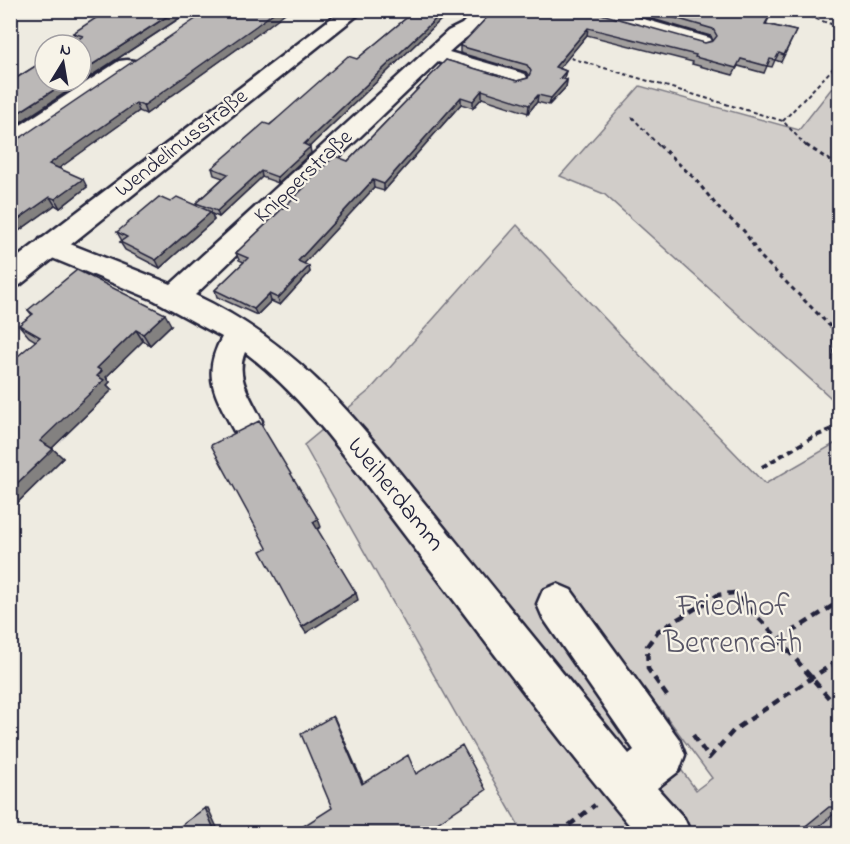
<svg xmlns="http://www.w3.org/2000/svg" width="850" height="844" viewBox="0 0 850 844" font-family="'Indie Flower',sans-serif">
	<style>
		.green { fill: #d1cdc9; stroke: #7a7882; stroke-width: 1.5; fill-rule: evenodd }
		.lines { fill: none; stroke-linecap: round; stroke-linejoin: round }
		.minor-casing { stroke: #22223b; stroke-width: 5 }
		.major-casing { stroke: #22223b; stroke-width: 5 }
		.path-far3 { stroke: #22223b; stroke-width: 2; stroke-dasharray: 4 3; stroke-linecap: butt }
		.path-far2 { stroke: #22223b; stroke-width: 3; stroke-dasharray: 4.5 4; stroke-linecap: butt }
		.path-far1 { stroke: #22223b; stroke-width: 4; stroke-dasharray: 6 4.5; stroke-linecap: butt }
		.path { stroke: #22223b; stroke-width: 4.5; stroke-dasharray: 8 6; stroke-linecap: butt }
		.minor { fill: #f7f3e8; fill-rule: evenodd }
		.major { fill: #f7f3e8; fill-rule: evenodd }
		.wall { fill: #a19e9d; stroke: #22223b; stroke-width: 1.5 }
		.shaded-wall { fill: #838180; stroke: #22223b; stroke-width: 1.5 }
		.building { fill: #bbb8b7; stroke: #22223b; stroke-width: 1.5 }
		.labels { text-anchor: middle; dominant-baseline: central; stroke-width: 4.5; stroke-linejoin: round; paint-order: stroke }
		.far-street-label { font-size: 22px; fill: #22223b; stroke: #f7f3e8 }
		.street-label { font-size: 26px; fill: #22223b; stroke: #f7f3e8 }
		.near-park-label { font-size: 32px; fill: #575566; stroke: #f7f3e8 }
	</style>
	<rect width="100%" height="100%" fill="#eeebe1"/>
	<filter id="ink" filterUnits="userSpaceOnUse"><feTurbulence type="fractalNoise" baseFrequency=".0167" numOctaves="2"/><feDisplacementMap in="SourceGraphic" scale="12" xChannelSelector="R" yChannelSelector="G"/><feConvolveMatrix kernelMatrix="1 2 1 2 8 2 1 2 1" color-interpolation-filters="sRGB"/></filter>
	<g filter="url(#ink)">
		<path class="green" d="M839,79V405L604,194L560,176L640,86L799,130Z
			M517,225L627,342L765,484L839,441V833H523L304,445L370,390ZM660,708L712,778L696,790L644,719Z"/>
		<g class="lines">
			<g class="minor-casing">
				<path id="minor" d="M475,10H495C482,29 464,37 449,52L525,74L528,79L525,84L517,86L438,62L195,295C306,347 364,430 439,521C503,599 565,676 629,754L634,750L543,618L537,604L543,590L557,584L571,590L679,739L685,755L679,771L657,788L684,818L691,834H637C555,737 480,634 403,533C354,469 309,401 245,352C234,378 252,399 262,421L258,431L246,435L234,431C215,395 201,375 222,337L154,300L40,253L36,246L40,239L50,236L171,284L448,31L462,24Z
					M579,10H612L710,38L713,42L710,46L703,48L581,14Z
					M127,60L135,61L138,66L135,71L18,148L10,150V132L119,61Z"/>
			</g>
			<g class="major-casing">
				<path id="major" d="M342,10H364L20,285L10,288V263Z"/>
			</g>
			<path class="path-far3" d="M789,10L840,27
				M564,56L783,121L807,147
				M632,117L660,147
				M783,121L840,61"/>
			<path class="path-far2" d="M659,145L695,179L721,211L744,231L760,256L833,329
				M806,145L840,167"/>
			<path class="path-far1" d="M833,328L835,354L840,362
				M762,467L813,437L840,426"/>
			<path class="path" d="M779,640L840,601
				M667,696L648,669L647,646L658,631L718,595L734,593L774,634L840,711
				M693,735L709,758L734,730L840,659
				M558,834L595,805"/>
			<use href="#minor" class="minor"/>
			<use href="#major" class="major"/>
		</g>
		<path class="wall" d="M192,10L10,129V82L76,41L73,33Z
			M416,10H451L309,147L311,153L278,183L262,177L219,217L212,214L214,220L160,268L125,250L120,242L122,241L117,232L170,202L197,205L196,203L223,178L214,175L212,168L357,59Z
			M494,10L705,43L713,41L711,36L622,10H773L766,24L796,31L781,62L775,60L772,67L767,66L764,73L738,66L733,75L692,64L693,62L587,35L559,68L566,71L563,79L567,80L566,87L549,105L537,102L528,113L482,98L473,108L461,104L384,191L374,188L304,263L310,272L280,305L271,301L257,315L217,297L215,290L244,262L239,260L236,253L304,188L303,186L348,161L446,60L517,81L528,78L529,76L526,72L460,53V46Z
			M258,34L146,114L139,111L59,168L87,187L60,208L55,205L16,233L18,236L10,241L14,142Z
			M28,310L171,325L150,345L143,341L106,377L110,382L107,385L112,390L52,448L63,458L10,510V363L36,341L29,337L19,325L32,315Z
			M829,807H840V834H791L797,833Z"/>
		<path class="shaded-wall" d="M177,10H192L10,129V118L68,81H81V72Z
			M277,10H289L258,34L146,114L143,106Z
			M445,10H451L305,151L304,144Z
			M588,28L587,35L554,75L555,67Z
			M566,71L564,78L558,85L560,78Z
			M567,80L566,87L549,105L551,98Z
			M482,90V98L473,108V101Z
			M538,95L537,102L528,113L529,105Z
			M461,97V104L384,191V184Z
			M136,103L139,111L54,172L49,164Z
			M310,147L311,153L278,183L277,177Z
			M261,171L262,177L219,217L217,211Z
			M83,179L87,187L60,208L55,199Z
			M373,180L374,188L300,268L298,261Z
			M50,197L55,205L16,233L18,236L10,241V225Z
			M211,212L214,220L160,268L156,260Z
			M309,266L310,272L280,305L278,298Z
			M269,294L271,301L257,315L254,309Z
			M165,314L171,325L150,345L143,334Z
			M136,330L143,341L106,377L110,382L107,385L112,390L50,450L40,441L97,376V368Z
			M53,449L63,458L10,510V490Z
			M318,519L321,527L316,530L313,522Z
			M356,593L358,600L306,633L302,627Z
			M333,716L335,719L364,785L362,784Z
			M205,808H208L220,834H216Z"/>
		<path class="building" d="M108,10H177L81,72V45H70L83,36L73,33Z
			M209,10H277L256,26L143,106L136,103L49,164L83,179L55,199L50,197L10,225V142H14Z
			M416,10H445L304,144L310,147L277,177L261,171L217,211L196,203L228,174L212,168L264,123L270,125L348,56L357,59Z
			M494,10H587L705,43L713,41L717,36L713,29L648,10H773L765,24L796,31L784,55L779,53L775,60L770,59L767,66L741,59L736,68L695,57L696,55L588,28L555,67L566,71L560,78L567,80L551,98L538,95L529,105L482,90L473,101L461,97L384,184L373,180L298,261L309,266L278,298L269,294L254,309L215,290L248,258L236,253L305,187L303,186L335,156L348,161L446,60L517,81L528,78L531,71L527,65L460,46Z
			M45,60V81H68L10,118V82Z
			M159,197L170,202L177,197L211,212L156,260L120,242L127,237L117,232Z
			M77,270L165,314L143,334L136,330L97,368L102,371L97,376L104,380L40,441L53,449L10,490V363L40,337L19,325L33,314L28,310Z
			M259,421L318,519L313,522L356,593L302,627L261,551L267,548L211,445Z
			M333,716L362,784L408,755L416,774L462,745L486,790L421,834H291L332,808L301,734Z
			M205,808L216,834H170Z
			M840,809V834H810Z"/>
	</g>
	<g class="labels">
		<g class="far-street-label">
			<text transform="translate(182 144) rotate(-38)">Wendelinusstraße</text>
			<text transform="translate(304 177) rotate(-43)">Knipperstraße</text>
		</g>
		<g class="street-label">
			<text transform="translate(395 495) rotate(51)">Weiherdamm</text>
		</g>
		<g class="near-park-label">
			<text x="733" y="607">Friedhof<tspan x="733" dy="37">Berrenrath</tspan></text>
		</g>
	</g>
	<rect width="850" height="844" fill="none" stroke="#f7f3e8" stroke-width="36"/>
	<rect x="18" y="18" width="814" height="808" fill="none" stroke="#22223b" stroke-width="2" filter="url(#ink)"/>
	<g transform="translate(63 63) rotate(11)"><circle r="28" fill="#f7f3e8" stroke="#a29fa3" stroke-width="1.5"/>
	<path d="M0-4.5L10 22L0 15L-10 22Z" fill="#22223b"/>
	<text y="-9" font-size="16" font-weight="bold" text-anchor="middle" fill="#22223b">N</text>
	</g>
</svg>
